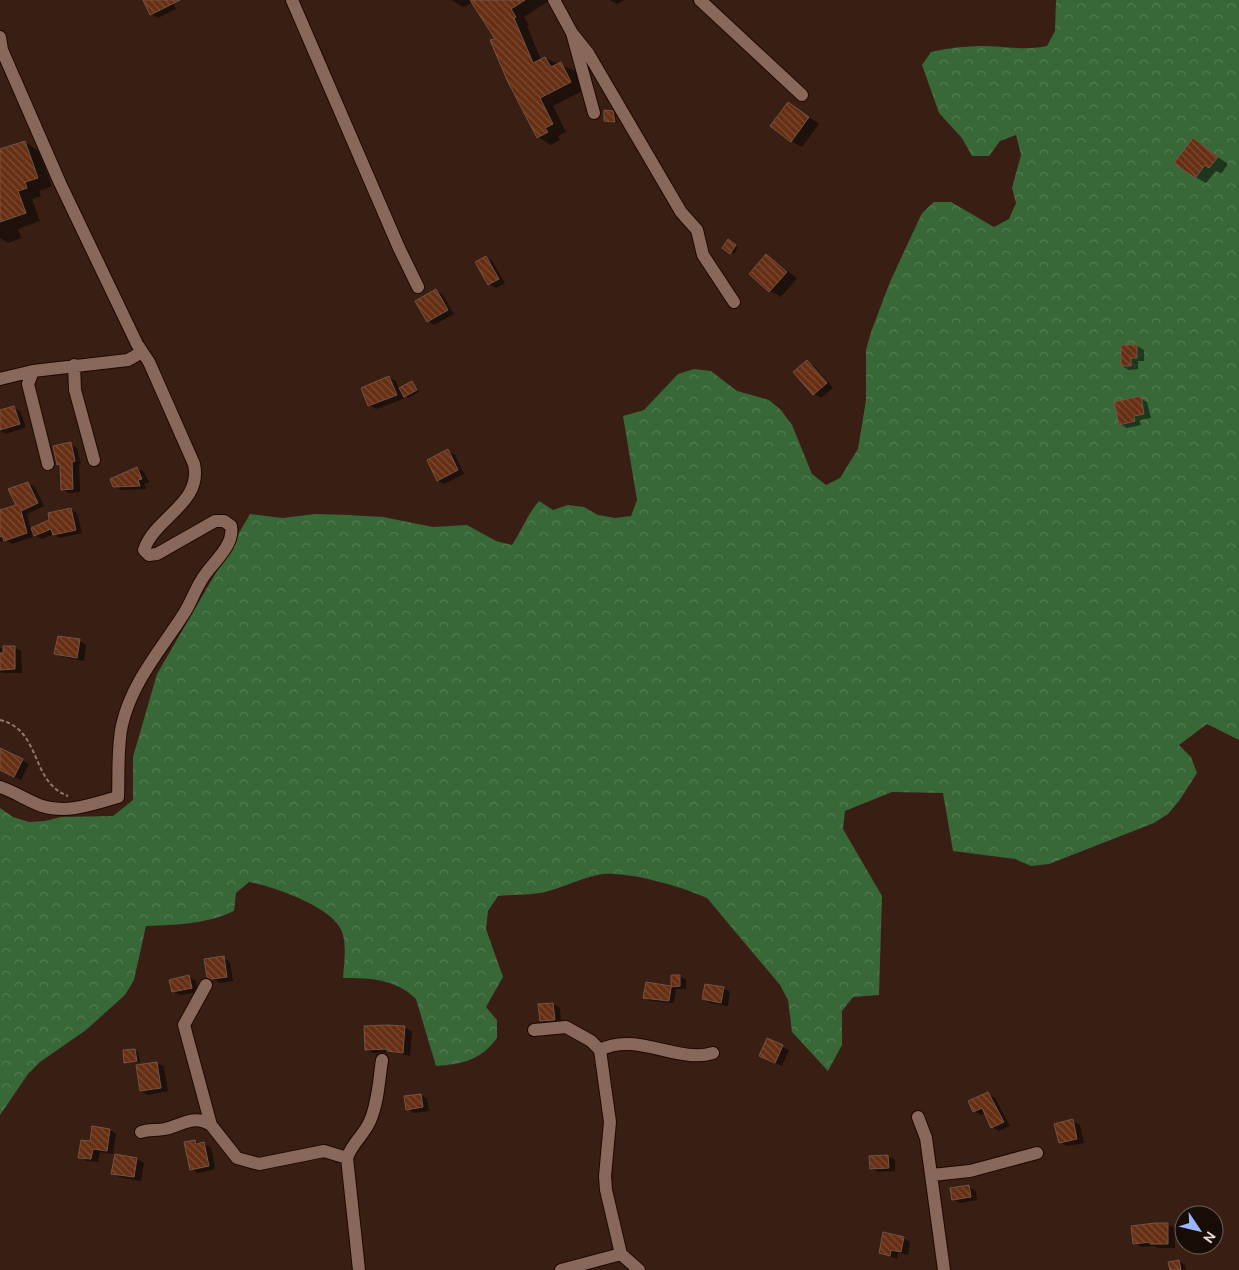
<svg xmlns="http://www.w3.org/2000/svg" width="1239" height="1270" viewBox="0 0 1239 1270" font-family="Ubuntu,sans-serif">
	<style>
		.forest { fill: url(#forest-crowns) }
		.shadow { fill: #0007 }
		.building { fill: url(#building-back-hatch); stroke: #745447 }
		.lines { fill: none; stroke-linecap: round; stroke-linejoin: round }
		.minor-casing { stroke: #1f0701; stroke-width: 14 }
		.path { stroke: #907970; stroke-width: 2; stroke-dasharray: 4 2.5; stroke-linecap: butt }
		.minor { stroke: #88685a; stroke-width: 12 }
	</style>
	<defs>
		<pattern id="forest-crowns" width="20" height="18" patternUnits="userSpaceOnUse" patternTransform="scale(1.25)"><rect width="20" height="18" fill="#386738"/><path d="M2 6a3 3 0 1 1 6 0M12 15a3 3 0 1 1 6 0" fill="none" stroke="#557c54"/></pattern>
		<pattern id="building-back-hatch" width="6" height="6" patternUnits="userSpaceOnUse" patternTransform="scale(1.25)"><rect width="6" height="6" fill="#662e13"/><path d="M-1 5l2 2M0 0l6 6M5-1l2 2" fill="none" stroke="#7c4c34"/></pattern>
	</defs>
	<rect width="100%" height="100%" fill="#391e13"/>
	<path class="forest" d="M1056,0H1239V740L1207,724L1179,745L1191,757L1197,773L1179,801L1168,814L1154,823L1049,864L1031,866L1015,859L953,851L943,793L892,792L845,811L843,829L882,896L879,995L853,997L842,1011V1045L828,1071L792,1032L788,1000L780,985L707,898C684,887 628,871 603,874C584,877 569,885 552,890C535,896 516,894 498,896L488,911L486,929L503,977L486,1007L497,1020V1038C481,1060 463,1064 436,1066L416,999C396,979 370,978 343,978C344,962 347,947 342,932C334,907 272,886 249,882L236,893L234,911C207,924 176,925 146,926L134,980L125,995L86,1030L40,1062L28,1074L0,1115V808L13,817L29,822L45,821L61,817L113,816L133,800V757L157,674L250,514L283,518L315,514L349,515L383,517L433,527L467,525L496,541L512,545C522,530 527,515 539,501L553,510L568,505L584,507L598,515L615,518L631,516L637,500L623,416L644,410L678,374L694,369L711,371L737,391L769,400L781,410L792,425L812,474L826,485L840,478L858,449L866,400V350L871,332L890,282L922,213L934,202H951L994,227L1009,219L1016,203L1012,188L1021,155L1016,135L1000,141L989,156H972L962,138L939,113L922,65L931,52C947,48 965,46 981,46C1004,46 1024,51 1047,46L1055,31Z"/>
	<path class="shadow" d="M145,0H172L176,9L158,18L151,14Z
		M451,0H550L524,17L529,25L527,26L541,60L545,58L575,71L584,90L553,106L566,132L558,136L560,140L551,145L538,137L496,39L473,2L463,7Z
		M610,0H625L617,4Z
		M788,103L819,124L802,147L791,141Z
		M612,112L615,114L617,123L605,121Z
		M1193,140L1228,164L1221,174L1216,171L1206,183L1195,177Z
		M25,142L39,151L52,186L39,191L41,196L32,199L40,221L18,229L21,238L8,243L0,238V151Z
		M728,241L738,247L734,254L724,248Z
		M766,255L797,278L781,297L770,291Z
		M486,257L492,261L505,283L496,288L489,284Z
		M436,291L443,295L454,314L434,325L428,321Z
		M1137,346L1144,350V361H1138V369L1129,370L1122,366Z
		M807,362L814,366L833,388L821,398L814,394L795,372Z
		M389,377L396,381L399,389L412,382L419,392L408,398L402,391L403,399L376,409L369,405Z
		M1140,398L1147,402L1151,418L1140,420L1141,425L1127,428L1120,424Z
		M13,407L20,411L26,427L6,434L0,431V412Z
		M71,444L77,448L81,465H79L80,492L69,493L62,489L61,466L58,464Z
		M448,451L455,455L464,474L444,484L438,480Z
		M137,468L144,472L149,482L144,484L146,489L121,490L114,486Z
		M28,483L35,487L44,506L27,514L31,530L71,509L77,513L82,533L60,538L54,534L42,539L32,534L33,537L12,544L6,540L0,542V512L17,506Z
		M79,641L86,645L84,661L63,657L56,653Z
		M14,647L21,651L22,673H3L0,672V648Z
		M0,750L29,764L21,780L0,770Z
		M223,958L230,962L233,981L220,983L208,976Z
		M680,976L686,980V989H676L674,1003L650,1001L645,997L647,984L672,988V977Z
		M189,977L196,981L198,992L180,995L173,991Z
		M723,988L730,992L728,1006L710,1003L704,999Z
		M553,1004L560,1008L561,1023L548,1024L541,1021Z
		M365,1027L405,1028L412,1031L410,1056L391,1052L373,1053L366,1049Z
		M768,1040L789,1050L782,1066L767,1059Z
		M135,1050L138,1052L140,1062H126Z
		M157,1063L164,1067L168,1091L148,1095L141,1091Z
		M988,1094L995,1098L1010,1126L999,1131L992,1127L986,1113L981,1115L974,1111Z
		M421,1095L427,1099L429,1111L414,1113L407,1109Z
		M1073,1121L1080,1125L1084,1143L1067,1146L1060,1142Z
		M110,1130L116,1134L113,1154L100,1152L98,1162L86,1161L80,1157L91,1143Z
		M195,1141L211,1147L215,1169L198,1173L191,1169Z
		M888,1156L895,1160V1171L878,1172L871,1168Z
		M137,1159L144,1163L141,1181L119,1177L113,1173Z
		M969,1187L976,1191L977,1200L960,1203L953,1199Z
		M1168,1224L1175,1228V1248H1158L1154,1246L1141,1247L1135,1243Z
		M903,1238L910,1242L908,1255L898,1253L897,1259L880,1253Z
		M1179,1261L1185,1265L1186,1270H1171Z"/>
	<path class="building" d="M143,0H180L150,15Z
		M470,0H525L511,9L516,17L514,18L533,63L545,57L551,67L561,62L571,82L540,98L553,124L545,128L548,132L537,138L507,80L490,40L495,39Z
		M788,102L809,117L791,142L770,126Z
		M604,110L613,111L615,122L604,121Z
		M1193,138L1218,157L1209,168L1205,165L1195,178L1174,163Z
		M25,141L38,178L25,182L27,188L18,191L26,213L0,222V149Z
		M728,239L736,245L730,254L722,248Z
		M766,254L787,272L769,292L749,274Z
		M486,256L499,279L488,285L475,262Z
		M436,289L448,310L427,322L415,301Z
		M1121,345H1137V358H1131V366H1121Z
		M807,360L827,383L813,395L793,372Z
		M389,376L397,395L368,406L361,388Z
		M412,381L417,390L404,397L399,388Z
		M1141,396L1144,414L1134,416L1135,421L1119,425L1114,402Z
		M14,406L20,424L0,430V410Z
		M71,442L75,461L72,462L73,489L61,490L60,464L57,465L53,446Z
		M448,449L458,470L437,481L427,460Z
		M137,467L142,479L138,480L140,486L113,487L110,479Z
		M28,482L38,503L21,511L27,533L4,541L2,536L0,537V510L16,505L8,489Z
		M71,508L76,530L53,535L51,529L34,536L31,528L49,520L48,513Z
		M58,636L80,639L77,658L54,654Z
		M3,646H15V669L0,670V653H3Z
		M0,748L23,759L14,777L0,770Z
		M224,956L227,977L212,979L207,977L204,959Z
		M189,975L192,988L172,992L169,980Z
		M671,975H680V986L671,987L669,1001L643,998L646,982L671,986Z
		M705,984L724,987L721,1003L702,999Z
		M553,1003L555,1020L540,1021L538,1004Z
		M387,1025L405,1026L403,1053L387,1051V1049L365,1050L364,1026Z
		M767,1038L783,1045L775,1063L759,1056Z
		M135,1049L137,1061L124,1063L123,1050Z
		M157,1062L161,1088L140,1091L136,1065Z
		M988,1092L1004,1122L991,1128L982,1108L973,1112L968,1101Z
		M421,1094L423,1107L406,1110L404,1096Z
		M1073,1119L1077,1139L1059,1143L1054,1124Z
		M92,1126L110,1129L107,1151L93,1149L91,1159L78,1158L81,1140L90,1141Z
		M195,1140L196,1144L204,1142L209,1166L190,1170L184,1142Z
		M115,1154L137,1158L134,1177L111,1174Z
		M888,1155L889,1168L870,1169L869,1156Z
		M969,1185L971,1197L952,1200L950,1188Z
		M1155,1223H1168V1244H1150V1242L1133,1244L1131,1226Z
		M883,1232L904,1237L901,1252L891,1250L890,1256L879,1253Z
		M1179,1260L1181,1270H1170L1168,1262Z"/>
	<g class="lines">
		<g class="minor-casing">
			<path id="minor" d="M292,0L399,248L418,287
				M554,0L572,33L594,113
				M700,0L802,95
				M572,33L588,53L681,212L697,230L703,255L734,302
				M0,37L2,50L60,183L137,344L149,362L194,464C203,503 154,518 144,550L149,555L157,554L215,521H224L231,526C235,547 210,564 201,581C194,592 190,605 183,615C160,651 132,682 122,725C117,748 119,774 118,797C93,804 68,814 42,806C28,801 15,792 0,787
				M74,365L75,390L94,460
				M0,379L33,371
				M48,464L28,384L33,371L128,360L142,352
				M206,985L184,1025L211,1125L237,1158L259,1164L324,1151L347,1158L359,1270
				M534,1030L566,1027L591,1041L600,1050
				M918,1117L926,1138L944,1270
				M141,1132C149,1129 156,1131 165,1129C182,1125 194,1114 211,1125
				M347,1158C352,1143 364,1135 370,1121C378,1103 379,1080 382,1060
				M932,1175L970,1171L1037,1153
				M561,1270L621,1254
				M639,1270L621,1254L606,1190L605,1176L610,1122L600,1050C636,1031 678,1064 713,1053"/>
		</g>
		<path class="path" d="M0,720C42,730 30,782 68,796"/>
		<use href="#minor" class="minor"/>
	</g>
	<g transform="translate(1199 1230) rotate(125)"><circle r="24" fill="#180c07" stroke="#6d5e58"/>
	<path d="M0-4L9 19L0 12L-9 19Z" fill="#9ab5fd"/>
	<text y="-8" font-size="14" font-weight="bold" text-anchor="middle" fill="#ecd9d2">N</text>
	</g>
</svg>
